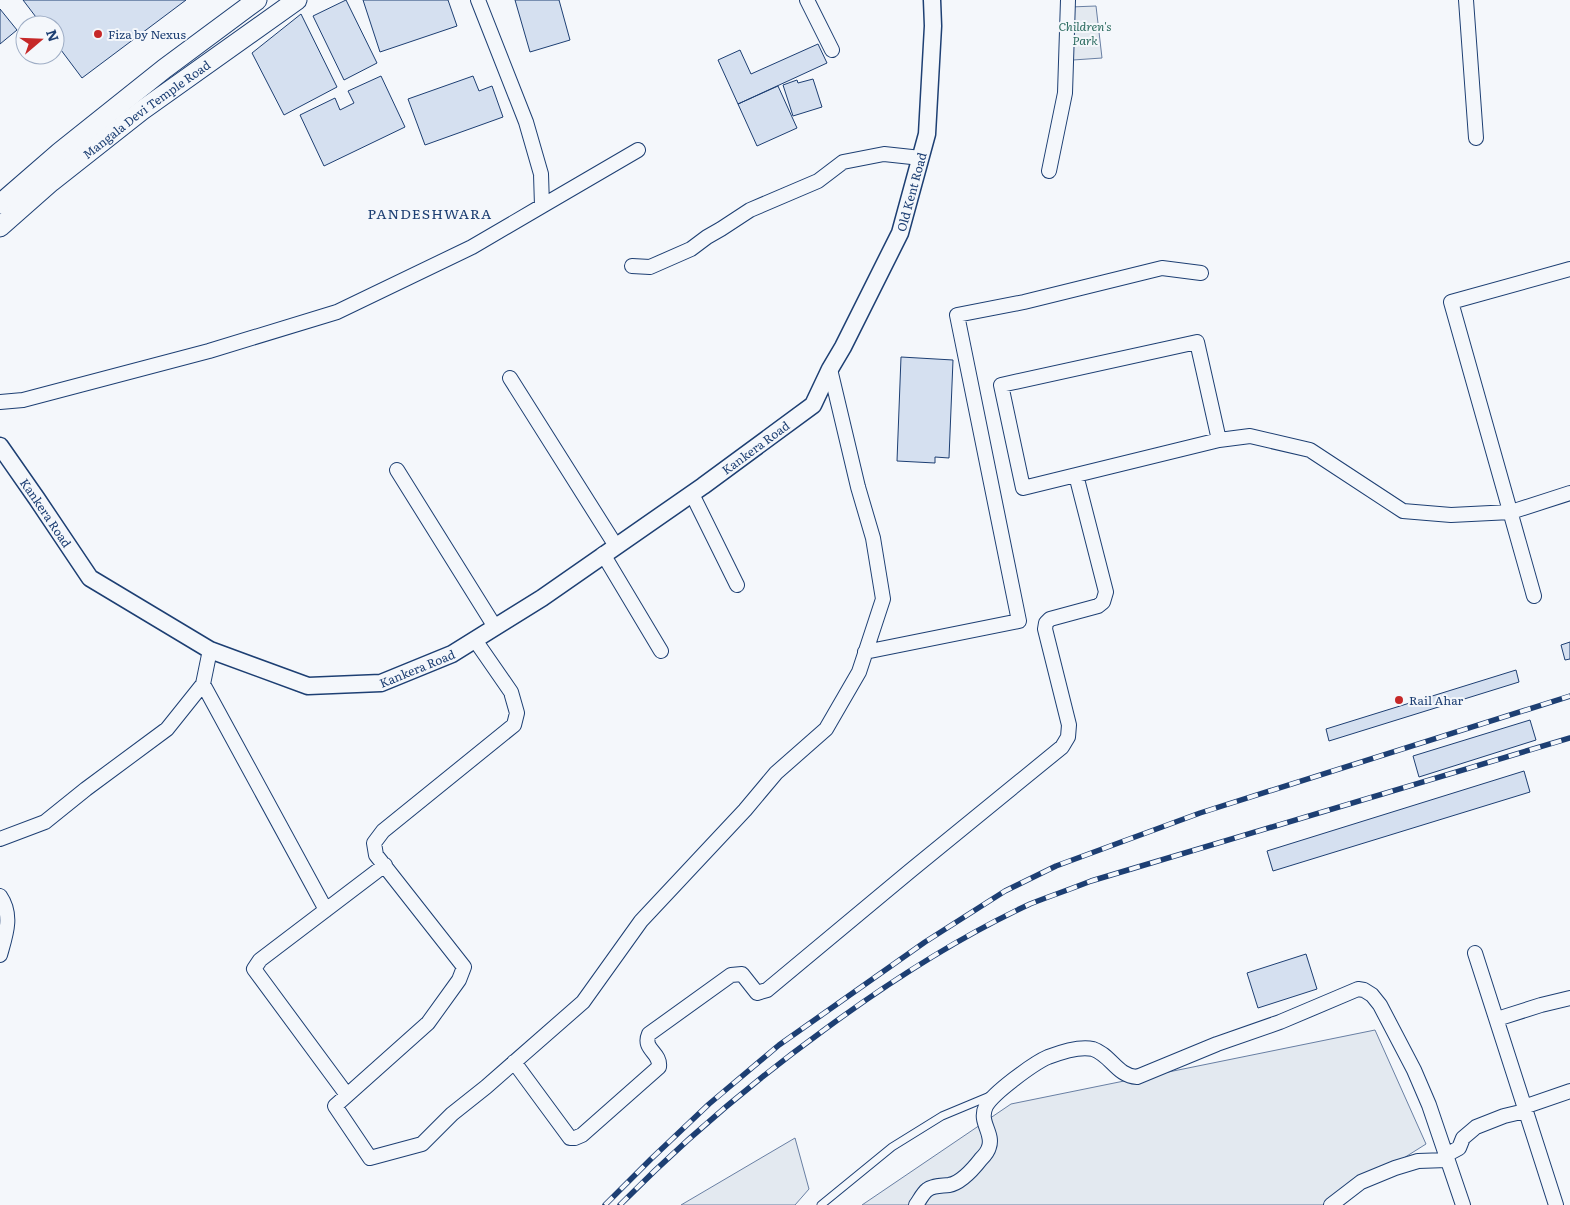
<svg xmlns="http://www.w3.org/2000/svg" width="1570" height="1205" viewBox="0 0 1570 1205" font-family="Literata,serif">
	<style>
		.green { fill: #e3e9f0; stroke: #687fa3 }
		.building { fill: #d5e0f0; stroke: #1d3f73 }
		.lines { fill: none; stroke-linecap: round; stroke-linejoin: round }
		.service-casing { stroke: #1d3f73; stroke-width: 9 }
		.minor-casing { stroke: #1d3f73; stroke-width: 16 }
		.tertiary-casing { stroke: #1d3f73; stroke-width: 19 }
		.secondary-casing { stroke: #1d3f73; stroke-width: 21 }
		.service { stroke: #f4f7fb; stroke-width: 7 }
		.minor { stroke: #f4f7fb; stroke-width: 14 }
		.tertiary { stroke: #f4f7fb; stroke-width: 16 }
		.secondary { stroke: #f4f7fb; stroke-width: 19 }
		.rail-casing { stroke: #1d3f73; stroke-width: 5.5 }
		.rail { stroke: #f4f7fb; stroke-width: 4; stroke-dasharray: 11; stroke-linecap: butt }
		.poi-dot { fill: #c62828; stroke: #f4f7fb; stroke-width: 2 }
		.labels { text-anchor: middle; dominant-baseline: central; stroke-width: 4; stroke-linejoin: round; paint-order: stroke }
		.park-label { font-size: 12px; font-style: italic; fill: #2c6c60; stroke: #f4f7fb }
		.poi-label { font-size: 12px; fill: #1d3f73; stroke: #f4f7fb; text-anchor: start }
		.street-label { font-size: 12px; fill: #1d3f73; stroke: #f4f7fb }
		.neighbourhood-label { font-size: 14px; letter-spacing: 1px; fill: #1d3f73; stroke: #f4f7fb }
	</style>
	<rect width="100%" height="100%" fill="#f4f7fb"/>
	<path class="green" d="M1096,6L1102,58L1073,60L1070,7Z
		M1375,1030L1426,1144L1329,1205H862L1011,1104Z
		M795,1138L809,1189L795,1205H681Z"/>
	<path class="building" d="M23,0H186L82,78L55,42V25H42Z
		M346,0L377,63L344,80L313,16Z
		M363,0H448L457,26L380,52Z
		M515,0H559L570,40L530,52Z
		M0,9L17,30L0,44Z
		M301,14L337,87L284,115L252,53Z
		M818,44L827,63L738,104L718,60L740,50L751,74Z
		M381,76L405,127L324,166L300,115L335,98L340,110L354,103L348,91Z
		M473,76L479,91L492,86L503,117L425,145L408,99Z
		M813,79L822,107L793,116L783,85L797,80L798,83Z
		M778,86L797,128L757,146L738,104Z
		M901,357L953,360L949,458L935,457V463L897,461Z
		M1570,642V659L1565,660L1561,645Z
		M1516,670L1519,682L1329,741L1326,729Z
		M1530,720L1536,740L1419,777L1413,756Z
		M1524,771L1530,792L1273,871L1267,851Z
		M1306,954L1317,989L1258,1008L1247,973Z"/>
	<g class="lines">
		<g class="service-casing">
			<path id="service" d="M821,1205L892,1147L942,1116L990,1096"/>
		</g>
		<g class="minor-casing">
			<path id="minor" d="M807,0L832,50
				M1466,0L1476,138
				M1049,171L1065,93L1068,0
				M542,206L638,150
				M632,266L650,267L691,249L707,237L721,229L750,210L818,181L843,162L884,154L921,158
				M510,378L616,546
				M0,402L23,400L209,351L337,312L472,247L542,206L541,174L526,122L478,0
				M1219,440L1197,342L1001,385L1023,488L1219,440L1250,436L1310,450L1403,511L1451,515L1511,512L1570,493
				M397,470L495,627
				M692,494L737,585
				M603,554L661,651
				M1534,596L1451,302L1570,269
				M475,640L511,692L517,713L514,725L383,831L374,843L376,855L464,967L459,980L428,1023L335,1106L370,1158L422,1144L452,1114L486,1087L583,1002L641,921L745,810L776,773L826,729L859,672L883,599L873,538L858,487L830,369
				M865,652L1019,621L957,315L1024,302L1162,268L1201,273
				M203,684L326,910
				M0,839L45,822L86,789L167,729L203,684L210,650
				M0,896C13,915 6,934 0,955
				M1475,953L1556,1205
				M1497,1019L1541,1005L1570,998
				M514,1062L570,1138H575L582,1135L659,1067C661,1052 642,1050 649,1034L731,975L742,974L757,993L767,990L910,871L1062,747L1068,737L1069,725L1045,629L1046,623L1050,619L1098,606L1103,602L1106,592L1076,475
				M347,1095L254,969L260,960L385,865
				M1524,1107L1570,1091
				M1446,1155L1459,1148L1463,1138L1476,1127L1504,1116L1525,1111
				M916,1205C919,1201 923,1193 927,1190C933,1185 942,1186 949,1185C961,1183 974,1168 981,1159C984,1156 988,1151 989,1147C994,1133 978,1122 986,1106C993,1093 1034,1063 1048,1057C1061,1052 1080,1046 1093,1049C1111,1055 1117,1076 1137,1077L1217,1044L1280,1022L1358,989L1364,990L1372,995L1380,1005L1414,1070L1429,1105L1463,1205
				M1331,1205L1361,1182L1395,1168L1418,1161L1447,1160"/>
		</g>
		<g class="tertiary-casing">
			<g id="tertiary">
				<path id="s1" d="M0,446L37,499L90,578L210,650L308,686L381,683L452,654L542,598L703,486L813,405L830,369L843,347L900,233L927,134L933,26L932,0"/>
			</g>
		</g>
		<g class="secondary-casing">
			<g id="secondary">
				<path d="M0,204L60,152L164,69L257,0"/>
				<path id="s2" d="M0,227L51,182L141,111L297,0"/>
			</g>
		</g>
		<use href="#service" class="service"/>
		<use href="#minor" class="minor"/>
		<use href="#tertiary" class="tertiary"/>
		<use href="#secondary" class="secondary"/>
		<g class="rail-casing">
			<path id="rail" d="M605,1205L651,1159L709,1104L779,1045L925,942L1005,891L1056,866L1200,813L1570,696
				M620,1205C683,1141 751,1083 824,1030C889,982 957,938 1030,904C1050,896 1071,889 1091,881L1570,738"/>
		</g>
		<use href="#rail" class="rail"/>
	</g>
	<g class="poi-dot">
		<circle cx="98" cy="34" r="5"/>
		<circle cx="1399" cy="700" r="5"/>
	</g>
	<g class="labels">
		<g class="park-label">
			<text x="1085" y="26">Children's<tspan x="1085" dy="14">Park</tspan></text>
		</g>
		<g class="poi-label">
			<text x="108" y="34">Fiza by Nexus</text>
			<text x="1409" y="700">Rail Ahar</text>
		</g>
		<g class="street-label">
			<text stroke="none"><textPath href="#s2" startOffset="188">Mangala Devi Temple Road</textPath></text>
			<text stroke="none"><textPath href="#s1" startOffset="1228">Old Kent Road</textPath></text>
			<text stroke="none"><textPath href="#s1" startOffset="921">Kankera Road</textPath></text>
			<text stroke="none"><textPath href="#s1" startOffset="81">Kankera Road</textPath></text>
			<text stroke="none"><textPath href="#s1" startOffset="516">Kankera Road</textPath></text>
		</g>
		<g class="neighbourhood-label">
			<text x="430" y="213">PANDESHWARA</text>
		</g>
	</g>
	<g transform="translate(40 40) rotate(71)"><circle r="24" fill="#f4f7fb" stroke="#9eadc5"/>
	<path d="M0-4L9 19L0 12L-9 19Z" fill="#c62828"/>
	<text y="-8" font-size="14" font-weight="bold" text-anchor="middle" fill="#1d3f73">N</text>
	</g>
</svg>
